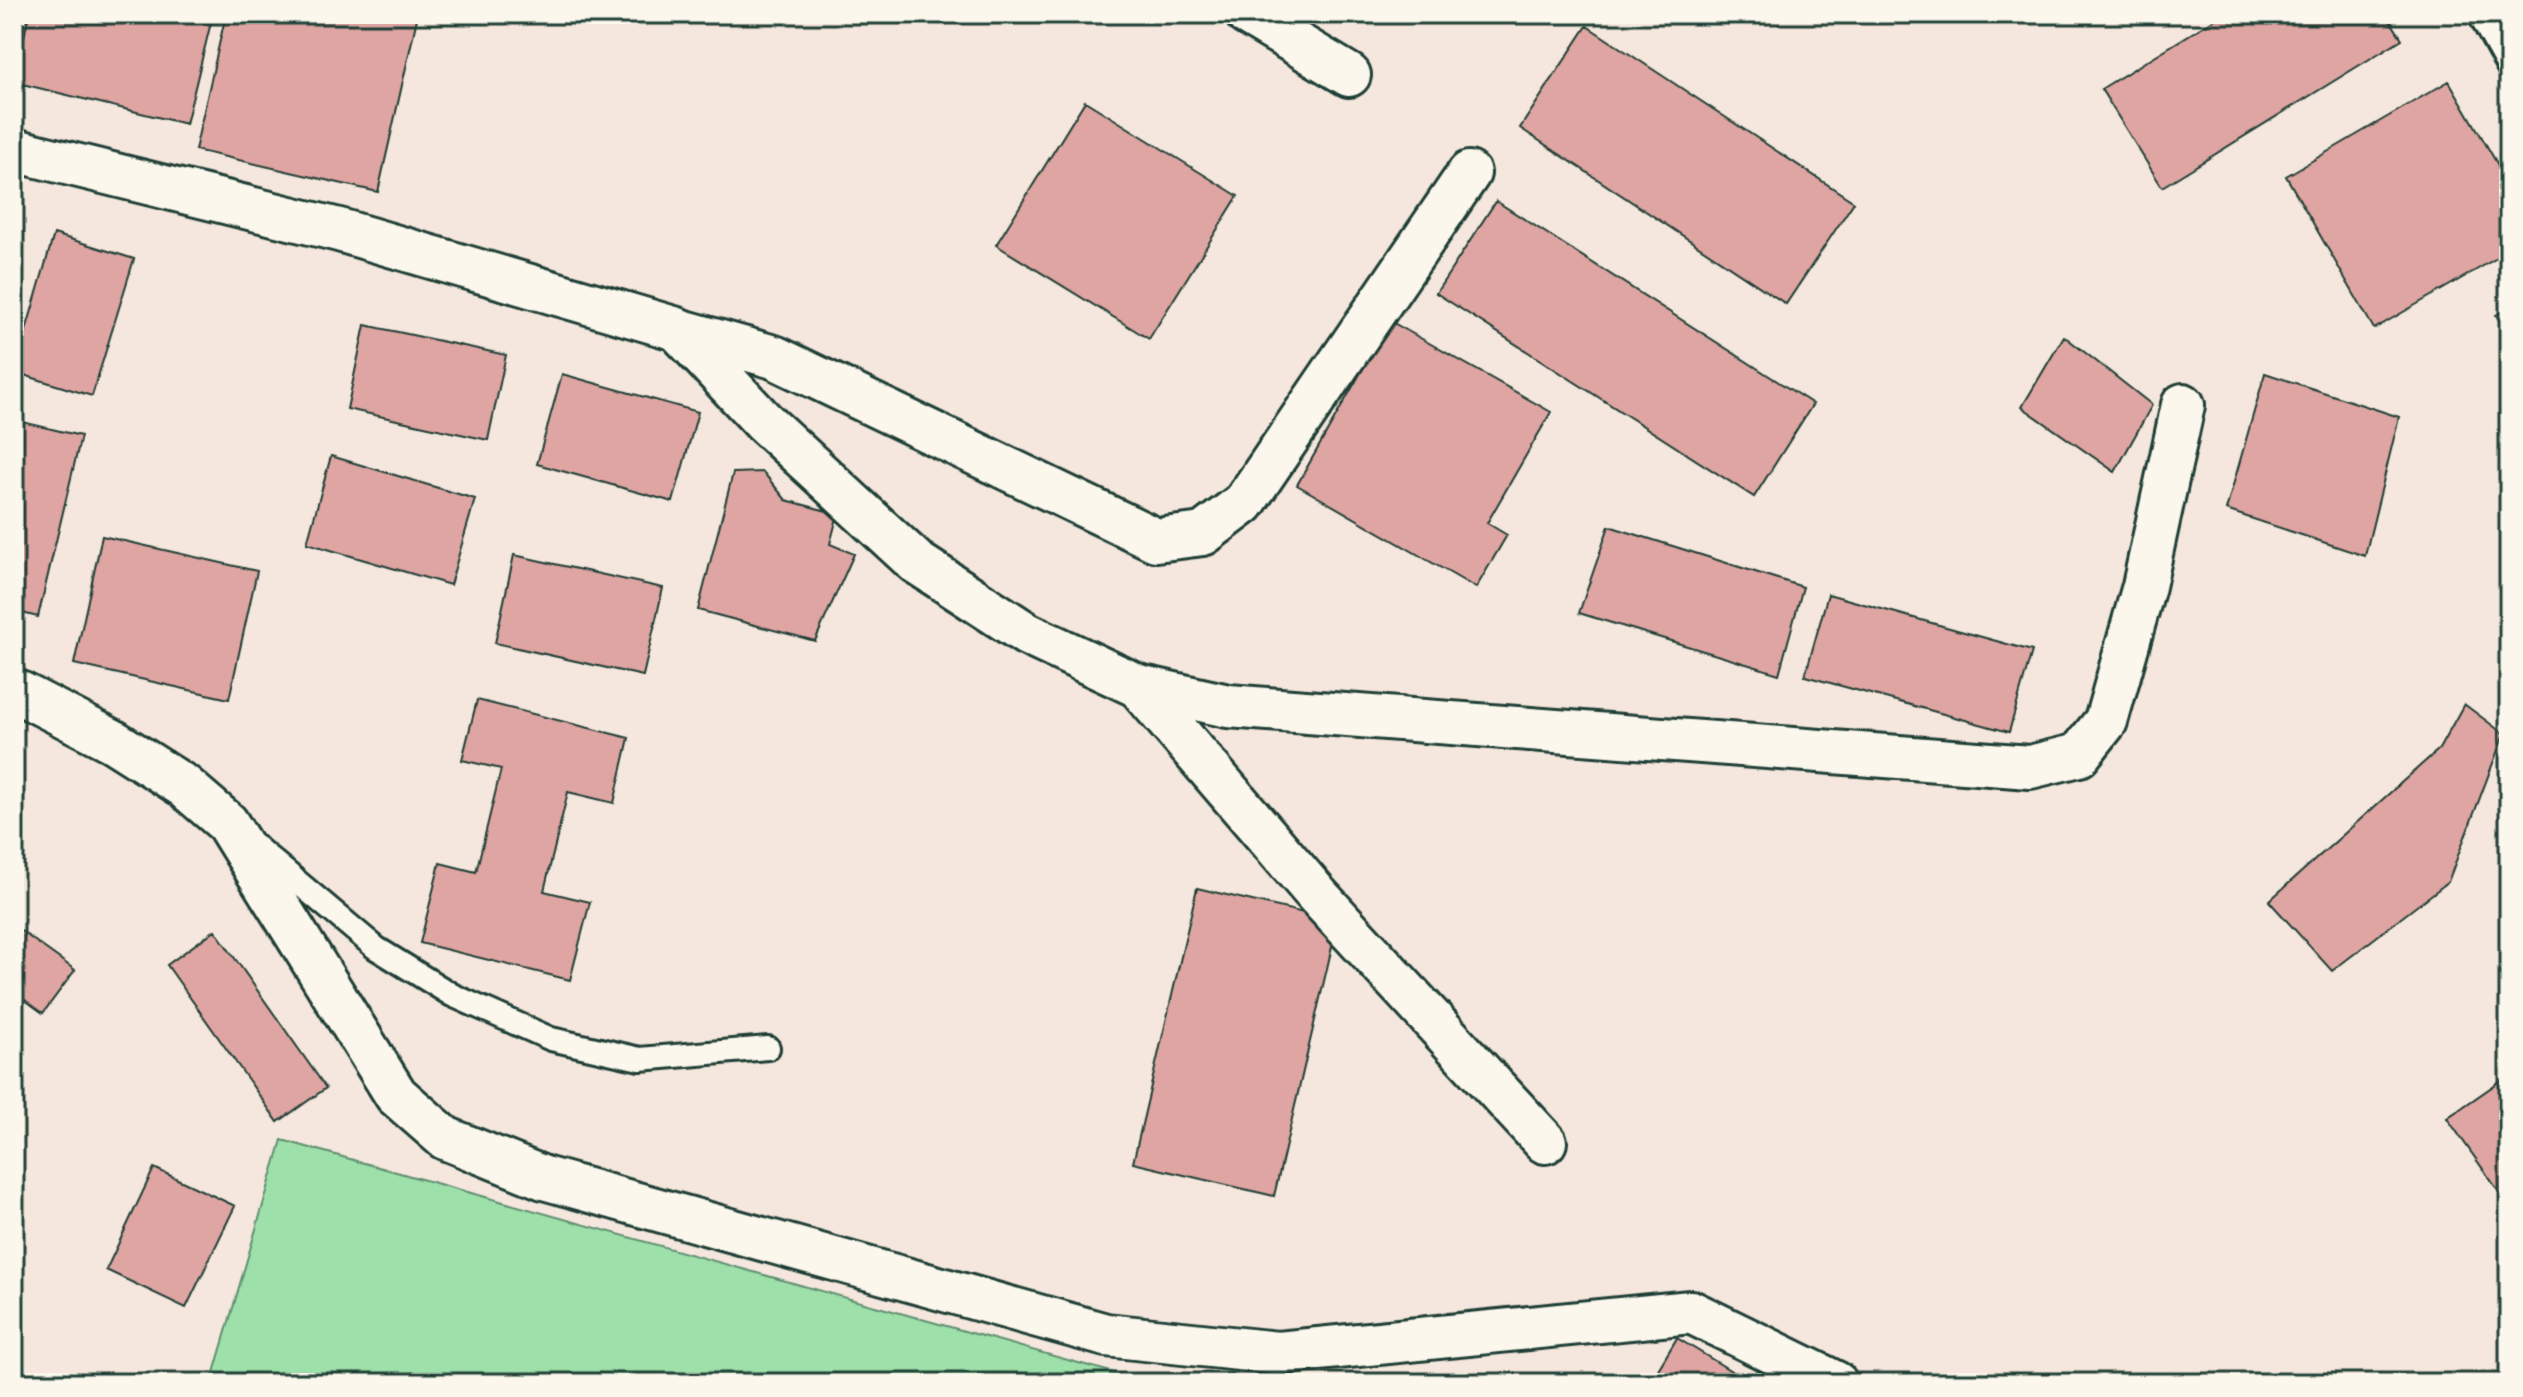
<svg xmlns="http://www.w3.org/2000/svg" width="2523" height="1397" viewBox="0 0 2523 1397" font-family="Mali,sans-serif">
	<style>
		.green { fill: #9ee0aa; stroke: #5e8e6f; stroke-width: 2 }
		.building { fill: #dfa5a2; stroke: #1f3d34; stroke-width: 2 }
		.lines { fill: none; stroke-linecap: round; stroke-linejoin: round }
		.service-casing { stroke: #1f3d34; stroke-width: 28 }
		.minor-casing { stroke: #1f3d34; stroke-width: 48 }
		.service { stroke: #fbf7ec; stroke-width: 22 }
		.minor { stroke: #fbf7ec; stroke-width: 42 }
	</style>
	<rect width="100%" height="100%" fill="#f5e7dd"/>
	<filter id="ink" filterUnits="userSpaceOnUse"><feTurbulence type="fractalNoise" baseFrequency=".0125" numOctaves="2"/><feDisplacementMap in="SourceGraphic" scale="16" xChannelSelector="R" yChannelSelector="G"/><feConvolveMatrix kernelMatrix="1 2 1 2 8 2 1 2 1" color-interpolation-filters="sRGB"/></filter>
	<g filter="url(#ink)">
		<path class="green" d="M282,1140L1150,1383H211Z"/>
		<path class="building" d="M29,14H213L186,124L14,82Z
			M226,14H418L378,192L195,150Z
			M2223,14H2386L2402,39L2162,187L2101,89Z
			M1587,26L1854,202L1786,304L1520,128Z
			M2449,81L2509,184V251L2374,329L2286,176Z
			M1085,101L1238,196L1149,339L996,245Z
			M1496,201L1813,404L1754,497L1436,293Z
			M54,234L134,259L92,396L14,372Z
			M2509,307V336L2496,315Z
			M1390,321L1551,412L1487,523L1507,535L1476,588L1297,485Z
			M365,325L506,355L488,440L347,409Z
			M2064,336L2152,405L2115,472L2022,407Z
			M2265,373L2399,417L2365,556L2226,510Z
			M562,374L698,412L673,502L537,464Z
			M14,420L81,436L38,617L14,611Z
			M331,456L475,499L450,585L307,543Z
			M763,472L786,500L838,514L830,544L854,554L815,641L698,610L733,473Z
			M1609,526L1803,587L1779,674L1579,613Z
			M102,536L257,571L229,699L74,664Z
			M514,555L663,588L643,676L495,643Z
			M1828,594L2032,651L2009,732L1805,676Z
			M477,700L629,738L614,803L568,792L544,891L590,902L570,980L420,943L440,863L476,872L501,769L462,760Z
			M2464,704L2504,734L2448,882L2332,971L2269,901L2439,749Z
			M1197,888L1338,921L1274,1196L1133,1163Z
			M14,926L75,970L43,1013L14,992Z
			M215,930L326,1088L278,1122L167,965Z
			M2509,1075V1206L2447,1118Z
			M154,1168L235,1206L186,1308L106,1270Z
			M1677,1338L1751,1383H1650Z"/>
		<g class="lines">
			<g class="service-casing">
				<path id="service" d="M2479,14L2509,68
					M256,847L376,948L452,995L551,1039L640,1059L768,1048"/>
			</g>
			<g class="minor-casing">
				<path id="minor" d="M1247,14L1349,75
					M14,150L339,230L677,329L763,421L916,562L1027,634L1138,686L1228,706L2030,767L2079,755L2106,721L2144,586L2183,405
					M678,330L774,357L1156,540L1203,534L1244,503L1469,173
					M1138,686L1318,896L1545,1142
					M14,690L113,741L184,786L227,823L396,1095L445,1138L544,1178L1106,1335L1278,1353L1691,1312L1836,1383"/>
			</g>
			<use href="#service" class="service"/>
			<use href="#minor" class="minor"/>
		</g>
	</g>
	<rect width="2523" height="1397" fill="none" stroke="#fbf7ec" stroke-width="48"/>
	<rect x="24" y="24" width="2475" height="1349" fill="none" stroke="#1f3d34" stroke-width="3" filter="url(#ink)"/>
</svg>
